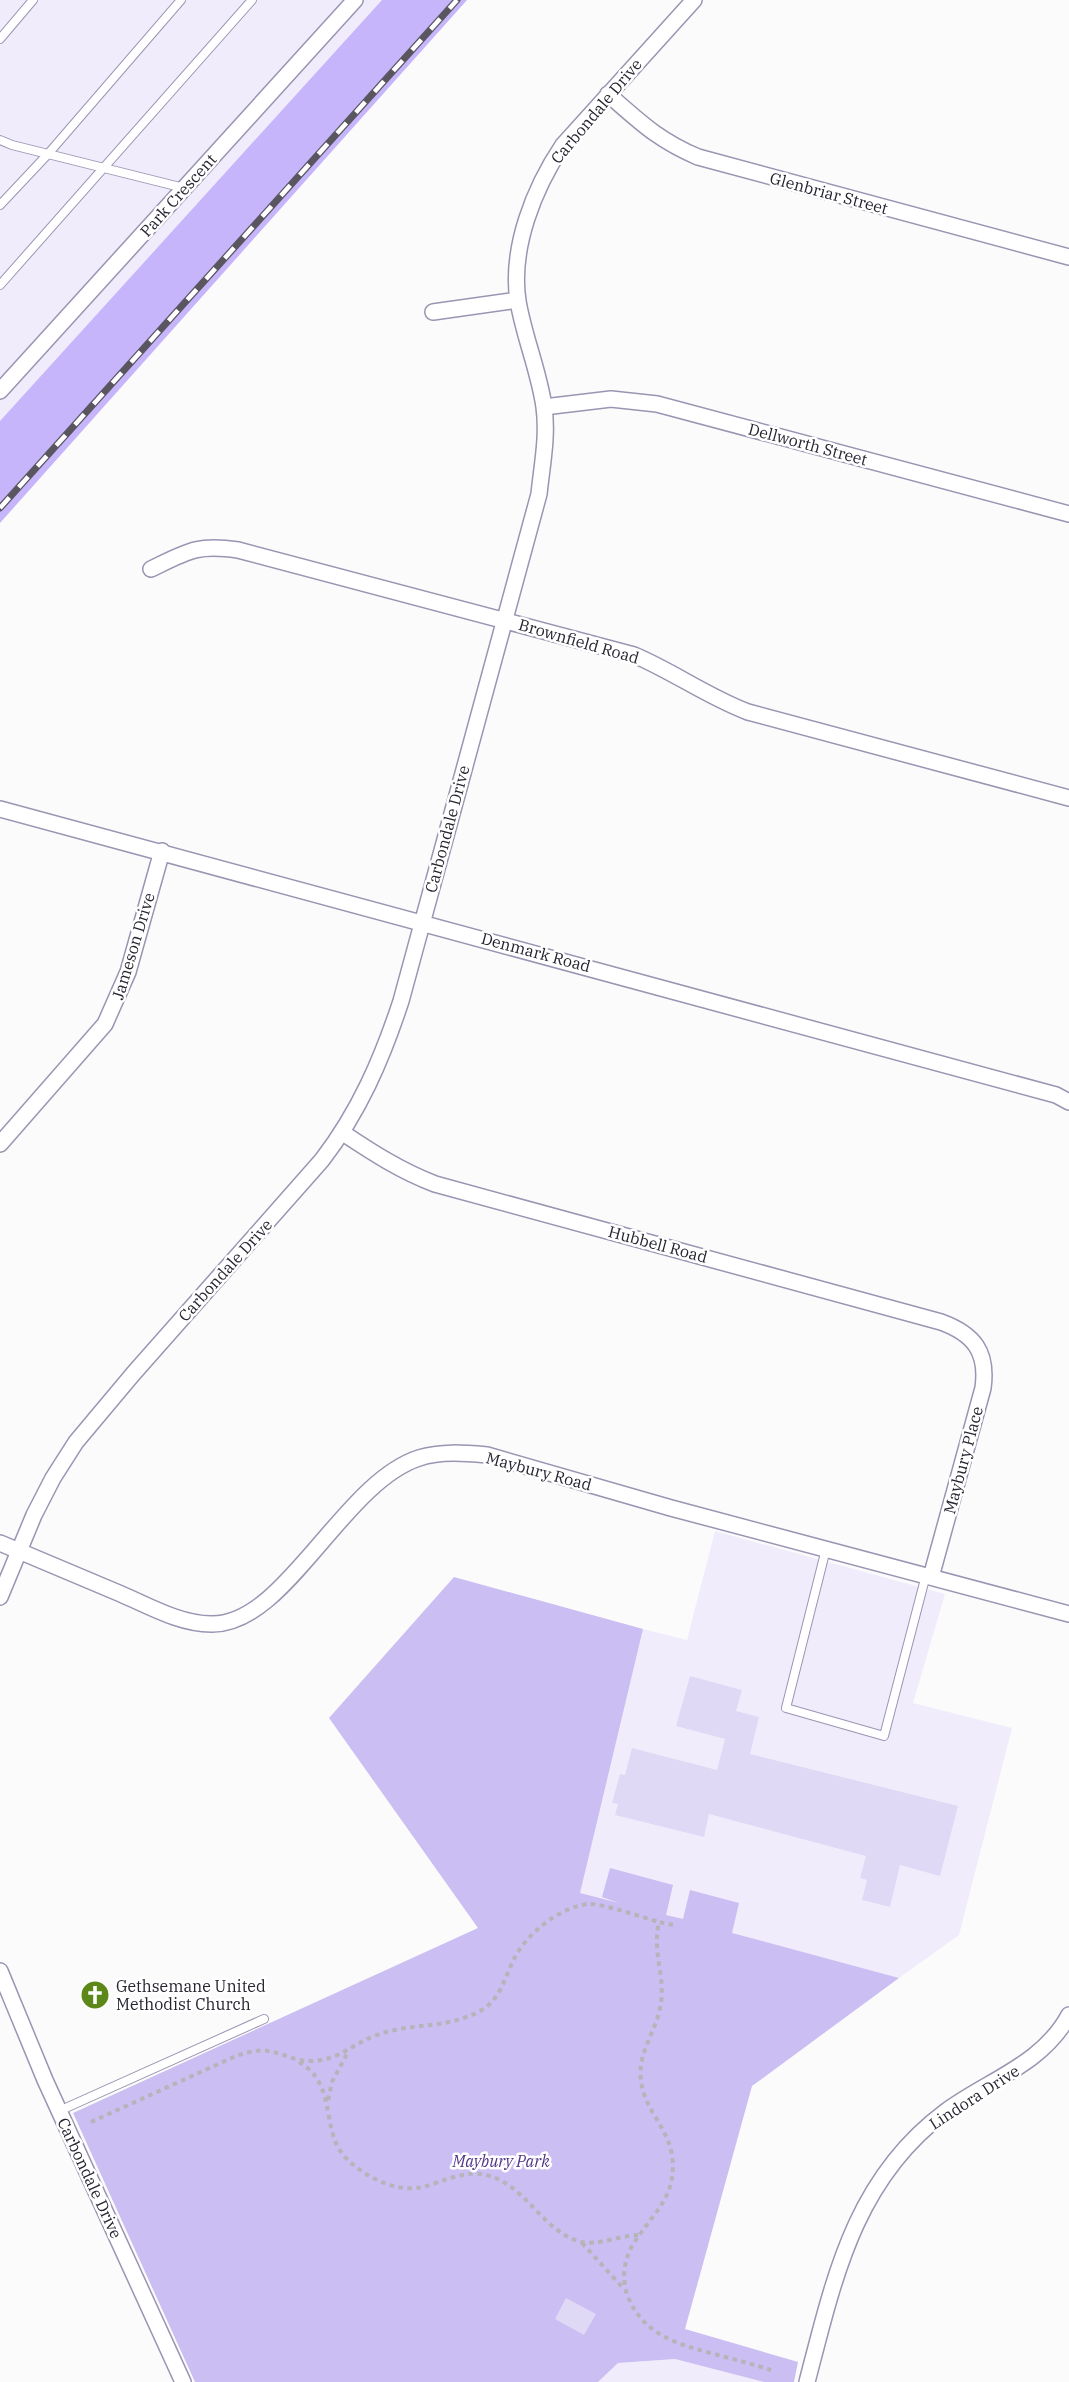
<svg xmlns="http://www.w3.org/2000/svg" width="1069" height="2382" viewBox="0 0 1069 2382" font-family="'IBM Plex Serif',serif">
	<style>
		.built { fill: #f0ecfc }
		.green { fill: #cabef2 }
		.forest { fill: #c6b5fb }
		.building { fill: #e0d9f6 }
		.lines { fill: none; stroke-linecap: round; stroke-linejoin: round }
		.service-casing { stroke: #9b94b2; stroke-width: 10 }
		.minor-casing { stroke: #9b94b2; stroke-width: 18 }
		.path { stroke: #b5b4b8; stroke-width: 4; stroke-dasharray: 4.5 4.5; stroke-linecap: butt }
		.service { stroke: #fff; stroke-width: 8 }
		.minor { stroke: #fff; stroke-width: 15 }
		.rail-casing { stroke: #595660; stroke-width: 7 }
		.rail { stroke: #fff; stroke-width: 4.5; stroke-dasharray: 14; stroke-linecap: butt }
		.labels { text-anchor: middle; dominant-baseline: central; stroke-width: 5; stroke-linejoin: round; paint-order: stroke }
		.street-label { font-size: 16px; fill: #272430; stroke: #fff }
		.poi-label { font-size: 16px; fill: #272430; stroke: #fff; text-anchor: start }
		.park-label { font-size: 16px; font-style: italic; fill: #513687; stroke: #fff }
	</style>
	<rect width="100%" height="100%" fill="#fbfbfb"/>
	<path class="built" d="M0,0H382L0,421Z
		M715,1531L945,1594L913,1703L1012,1728L959,1935L899,1978L579,1893L643,1629L687,1640Z
		M675,2359L764,2382H598L618,2363Z"/>
	<path class="green" d="M454,1577L643,1629L580,1893L619,1903L602,1897L610,1868L673,1885L666,1915L683,1919L690,1890L739,1903L732,1933L899,1978L752,2086L685,2329L798,2362L794,2382H764L675,2359L618,2363L598,2382H195L73,2113L478,1928L329,1718Z"/>
	<path class="forest" d="M382,0H467L0,523V421Z"/>
	<path class="building" d="M690,1676L742,1690L736,1711L759,1717L750,1754L958,1806L940,1876L900,1865L890,1907L862,1900L867,1880L860,1878L866,1856L709,1814L704,1837L615,1815L618,1804L612,1803L620,1774L625,1775L632,1748L717,1770L725,1739L676,1726Z
		M566,2298L596,2314L584,2335L555,2319Z"/>
	<g class="lines">
		<g class="service-casing">
			<path id="service" d="M0,39L33,0
				M0,140L12,145L184,188
				M0,205L48,154L181,0
				M0,285L252,0
				M826,1549L786,1708L884,1736L926,1575
				M59,2111L264,2019"/>
		</g>
		<g class="minor-casing">
			<path id="minor" d="M608,94C640,122 658,140 698,157L1069,257
				M433,312L518,300
				M0,391L355,0
				M544,407L611,399L657,404L1069,514
				M151,569C188,551 197,544 238,550L634,655C674,672 708,697 748,712L1069,798
				M0,809L1056,1095L1069,1102
				M343,1133C373,1153 401,1171 435,1184L941,1322C974,1334 988,1352 983,1388L931,1577
				M0,1144L105,1024L128,972L162,851
				M0,1543C40,1560 81,1577 121,1594C149,1606 180,1624 211,1624C285,1626 342,1483 419,1458C441,1451 464,1453 487,1455L671,1508L1069,1614
				M0,1597L34,1515L53,1478L76,1442L133,1374L322,1160C359,1112 382,1059 401,1001L539,494C542,465 548,436 544,407C539,371 524,337 518,301C510,248 534,188 563,145L694,0
				M0,1971L45,2080L183,2382
				M807,2382C834,2279 854,2180 945,2112C988,2080 1042,2065 1069,2015"/>
		</g>
		<path class="path" d="M673,1925L659,1922C652,1953 665,1974 661,2003C657,2031 637,2052 641,2081C644,2109 669,2129 672,2156C677,2194 657,2209 638,2237C625,2253 620,2277 628,2297C644,2335 677,2344 714,2354C733,2359 752,2364 771,2370
			M299,2062C340,2086 318,2132 348,2160C367,2178 397,2193 423,2187C441,2182 461,2172 480,2174C524,2179 540,2231 581,2242C596,2246 622,2235 639,2235
			M328,2100L332,2082L348,2052
			M91,2122L236,2056C246,2053 257,2049 268,2051C283,2053 296,2062 312,2061C341,2059 351,2045 374,2036C410,2022 445,2030 480,2011C500,2001 505,1977 514,1959C526,1934 561,1906 589,1904C601,1903 645,1918 659,1922
			M582,2243L624,2289"/>
		<use href="#service" class="service"/>
		<use href="#minor" class="minor"/>
		<g class="rail-casing">
			<path id="rail" d="M0,508L457,0"/>
		</g>
		<use href="#rail" class="rail"/>
	</g>
	<defs>
		<g id="church-disc" transform="scale(1.5)"><circle r="9.5" fill="#5c8819" stroke="#fff"/><path d="M-1.2-6h2.4v3.5h3.3v2.4h-3.3V6h-2.4V-.1h-3.3v-2.4h3.3Z" fill="#fff"/></g>
	</defs>
	<g fill-rule="evenodd">
		<use href="#church-disc" x="95" y="1995"/>
	</g>
	<g class="labels">
		<g class="street-label">
			<text transform="translate(596 111) rotate(-50)">Carbondale Drive</text>
			<text transform="translate(829 193) rotate(15)">Glenbriar Street</text>
			<text transform="translate(178 195) rotate(-48)">Park Crescent</text>
			<text transform="translate(808 444) rotate(15)">Dellworth Street</text>
			<text transform="translate(579 641) rotate(16)">Brownfield Road</text>
			<text transform="translate(447 829) rotate(-75)">Carbondale Drive</text>
			<text transform="translate(133 946) rotate(-73)">Jameson Drive</text>
			<text transform="translate(536 952) rotate(15)">Denmark Road</text>
			<text transform="translate(658 1244) rotate(15)">Hubbell Road</text>
			<text transform="translate(225 1270) rotate(-48)">Carbondale Drive</text>
			<text transform="translate(963 1460) rotate(-75)">Maybury Place</text>
			<text transform="translate(539 1471) rotate(15)">Maybury Road</text>
			<text transform="translate(974 2097) rotate(-33)">Lindora Drive</text>
			<text transform="translate(90 2178) rotate(65)">Carbondale Drive</text>
		</g>
		<g class="poi-label">
			<text x="116" y="1986">Gethsemane United<tspan x="116" dy="18">Methodist Church</tspan></text>
		</g>
		<g class="park-label">
			<text x="501" y="2161">Maybury Park</text>
		</g>
	</g>
</svg>
